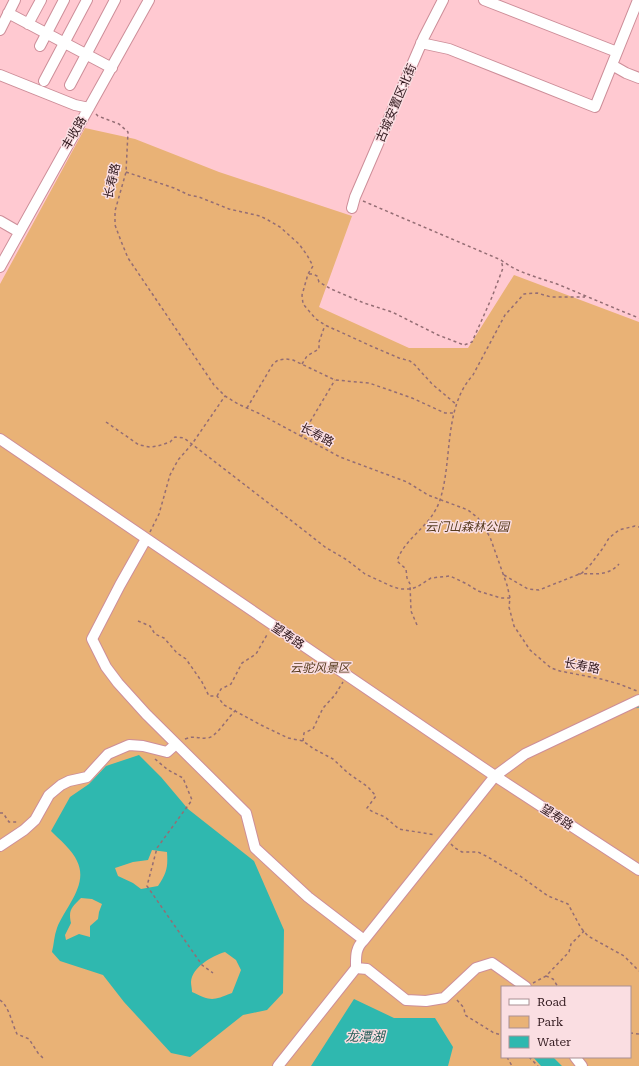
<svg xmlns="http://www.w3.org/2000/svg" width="639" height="1066" viewBox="0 0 639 1066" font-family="'Roboto Serif','Noto Sans SC',serif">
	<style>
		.green { fill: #e9b276; fill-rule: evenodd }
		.water { fill: #2fb8af; fill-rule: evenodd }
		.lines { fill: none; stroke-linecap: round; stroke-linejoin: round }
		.stream { stroke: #2fb8af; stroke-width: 2.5 }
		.minor-casing { stroke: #cd8e99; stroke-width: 12 }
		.path { stroke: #946d74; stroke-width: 1.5; stroke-dasharray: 3 3; stroke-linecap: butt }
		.minor { stroke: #fff; stroke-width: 10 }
		.labels { text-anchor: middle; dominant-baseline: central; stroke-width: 3; stroke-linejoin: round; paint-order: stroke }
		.street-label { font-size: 12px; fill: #30181d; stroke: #fadee2 }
		.park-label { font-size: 12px; font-style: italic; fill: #553a1d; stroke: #fadee2 }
		.water-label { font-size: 13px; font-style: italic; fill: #285e59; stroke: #fadee2 }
	</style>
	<rect width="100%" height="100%" fill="#ffc9d1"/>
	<path class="green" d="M85,128L135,139L219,172L352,216L319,307L409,348H468L514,275L639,322V1066H0V284ZM502,987H630V1057H502Z"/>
	<path class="water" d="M139,755L161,777L188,809L254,861L284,930L283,993L267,1010L243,1015L190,1057L171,1053L124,1002L103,975L60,961L52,952C54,944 54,936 57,928C65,907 89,885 77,861C73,851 59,839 51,831L70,797L89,784L106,766ZM152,850L167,852C168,867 167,873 158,886L141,889L133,883L118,876L115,868L133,862L148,860ZM81,898L92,899L102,904L99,912L98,919L90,926V937L79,934L66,940L65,935L71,923C68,910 72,907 81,898ZM225,952L236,960L241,970L232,993C212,1001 211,1001 192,992C192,989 191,985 191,982C192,967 212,956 225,952Z
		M354,999L394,1018H435L453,1047L448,1066H311Z
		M533,1057H553L562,1066H541Z"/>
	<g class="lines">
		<path class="stream" d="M637,707L639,706"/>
		<g class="minor-casing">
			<path id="minor" d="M484,0L617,52
				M8,13L112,68
				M28,24L41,0
				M0,30L15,0
				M421,43L449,49L595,107L638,0
				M40,46L64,0
				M612,65L626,73L639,78
				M0,75L75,105L89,108
				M44,81L87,0
				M70,85L115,0
				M352,208L355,197L424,37L443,0
				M0,221L19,232
				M0,267L149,0
				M0,439L495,776L639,870
				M146,539L120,585L92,639L106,667L118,683L146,714L246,813L255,848L308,897L364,940
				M0,846L24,830L35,820L49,795L61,785L69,781L87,777L108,754L129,745L143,746L167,752L176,744
				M356,968L367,969L406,1000L426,1001L444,998L476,968L492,963L526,987
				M575,1057L582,1066
				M278,1066L356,968C356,957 355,948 364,940L495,776L525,754L639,700"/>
		</g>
		<path class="path" d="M96,114L98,116L119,124L128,132L126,172L115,211V225L121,241L128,258L214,385L225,396L238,404L258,413L340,457L407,482L428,495L468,510L478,518L490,537L507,585L510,598L509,607L514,626L530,650L551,668L560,671L601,679L619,684L637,691
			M126,172L174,188L189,195L199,197L229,209L260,216L268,220L280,227L299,244L307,255L313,266L308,274L302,295L303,304L316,319L325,325L371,346L399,358L410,361L415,365L432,384L457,405
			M363,201L501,260C518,273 537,277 557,284C584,295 611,307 639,318
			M309,274H313L317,276L319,282L331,289L364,303L392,312L438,335L464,345L472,342L492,297L503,268L501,260
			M302,364L307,356L319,349V342L325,325
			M247,408L273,364L278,360L286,359L293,360L335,380L369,383L412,398L445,413H455
			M106,422L139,445L150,447L158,446L170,442L175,437L184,438L306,532L325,547L347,560L365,574L391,586L400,589H410L417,587L431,578L450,576L467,584L478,591L501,598H510
			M301,437L335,380
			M150,532L159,514L170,475L178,460L192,444L225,396
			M578,574C595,573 607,577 619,564
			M504,575L528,589L539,590L582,573L591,564L603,548L609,538L619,530L635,526L639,527
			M138,621L150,626L155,634L164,638L177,653L186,659L202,682L209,696H217L224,705L261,725L288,738L303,741L314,749L333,759L348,773L368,787L376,796L367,808L373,812L385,817L399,829L435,835
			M417,625L411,611L410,584L407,578L406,569L397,561C405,537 431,527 440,500C453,459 443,408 473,375L505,315L524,294L537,293L551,297H585
			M217,696L221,689L231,684L242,663L256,654L268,633
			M185,739C195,735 198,739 207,738C216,738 228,717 236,710
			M303,741L304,733L313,729L323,708L335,695L343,682
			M155,759L168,770L183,778L192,800L157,848L147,886L202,965L213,973
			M0,813H3L9,822H19
			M451,844L455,848L462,852H478L486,856L520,876L548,896L568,904L581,928L588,936L624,956L639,971
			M546,976L553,979L558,987
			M533,983L546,976L569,952L571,944L584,931
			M0,1000C9,1006 12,1024 17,1034L29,1039L38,1053L44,1059
			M457,1000L464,1008L465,1015L494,1033L502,1035
			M630,1033L639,1034
			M507,1057L512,1066
			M529,1057L538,1066"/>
		<use href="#minor" class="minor"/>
	</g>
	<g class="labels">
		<g class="street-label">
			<text transform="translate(396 103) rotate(-67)">古城安置区北街</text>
			<text transform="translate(74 133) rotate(-60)">丰收路</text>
			<text transform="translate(112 181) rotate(-77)">长寿路</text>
			<text transform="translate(317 435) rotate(28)">长寿路</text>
			<text transform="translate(288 636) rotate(34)">望寿路</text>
			<text transform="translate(582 666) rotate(11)">长寿路</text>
			<text transform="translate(557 817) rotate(33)">望寿路</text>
		</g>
		<g class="park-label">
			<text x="467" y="527">云门山森林公园</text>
			<text x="320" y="668">云驼风景区</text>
		</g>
		<g class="water-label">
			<text x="365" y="1036">龙潭湖</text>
		</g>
	</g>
	<rect x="501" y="986" width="130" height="72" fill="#fadee2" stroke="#a98f93"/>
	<rect x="509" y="999" width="20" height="6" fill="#ffffff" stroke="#a98f93"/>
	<text x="537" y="1006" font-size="12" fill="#30181d">Road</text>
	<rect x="509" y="1016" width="20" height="12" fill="#e9b276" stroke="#a98f93"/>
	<text x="537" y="1026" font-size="12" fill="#30181d">Park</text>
	<rect x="509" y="1036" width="20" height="12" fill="#2fb8af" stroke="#a98f93"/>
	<text x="537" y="1046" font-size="12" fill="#30181d">Water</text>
</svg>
